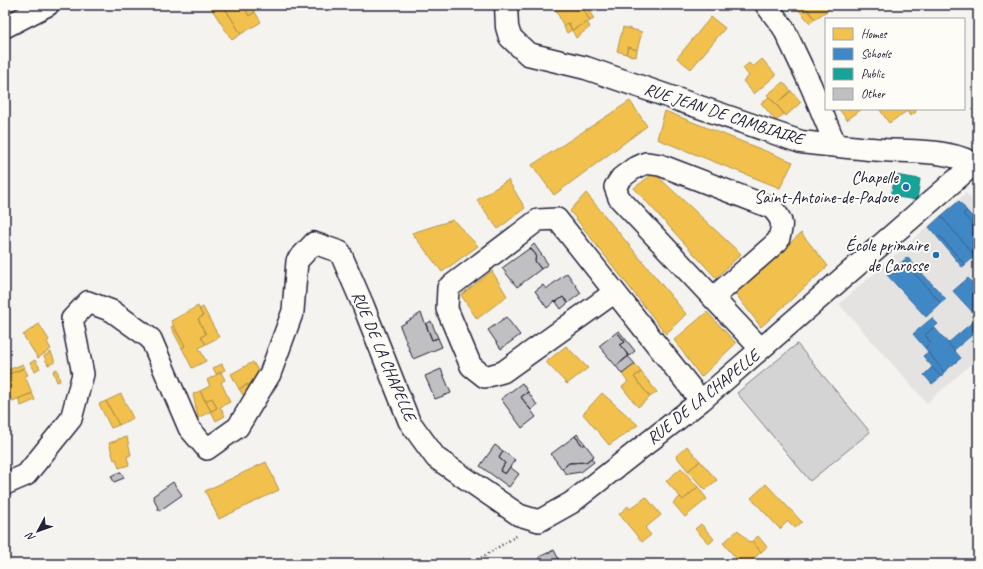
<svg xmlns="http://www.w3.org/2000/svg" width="983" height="569" viewBox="0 0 983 569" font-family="Caveat,sans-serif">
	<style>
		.built { fill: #e4e3e2 }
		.green { fill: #d5d4d5; stroke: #7c7b88 }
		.homes { fill: #f2c14e; stroke: #b49148 }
		.schools { fill: #3f88c5; stroke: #36699c }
		.public { fill: #17a398; stroke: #1a7c7c }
		.building { fill: #c0bfc2; stroke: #22223b }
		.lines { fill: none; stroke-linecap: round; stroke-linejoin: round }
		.minor-casing { stroke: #22223b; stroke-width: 24 }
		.secondary-casing { stroke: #22223b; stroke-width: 25 }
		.path { stroke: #22223b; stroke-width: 2.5; stroke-dasharray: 1 3; stroke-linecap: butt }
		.minor { stroke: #fdfcf7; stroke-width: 21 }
		.secondary { stroke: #fdfcf7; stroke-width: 22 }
		.poi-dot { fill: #1f6fb2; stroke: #fdfcf7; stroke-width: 1.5 }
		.labels { text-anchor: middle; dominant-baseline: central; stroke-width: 4; stroke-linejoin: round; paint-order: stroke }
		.street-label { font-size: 17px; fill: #22223b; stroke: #fdfcf7 }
		.poi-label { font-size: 17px; fill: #22223b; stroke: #fdfcf7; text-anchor: end }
	</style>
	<rect width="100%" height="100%" fill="#f4f3ef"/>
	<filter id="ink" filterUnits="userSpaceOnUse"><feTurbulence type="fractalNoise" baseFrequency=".025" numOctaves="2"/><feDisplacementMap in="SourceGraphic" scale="8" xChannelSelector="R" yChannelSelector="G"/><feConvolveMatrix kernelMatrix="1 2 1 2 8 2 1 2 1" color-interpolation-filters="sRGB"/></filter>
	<g filter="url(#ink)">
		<path class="built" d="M966,193L978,207V358L927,403L839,304Z"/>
		<path class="green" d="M797,344L870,432L810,481L737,393Z"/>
		<path class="homes" d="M215,5H223L241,34L232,40L211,8Z
			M223,5H243L249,16L255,12L261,22L241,34Z
			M243,5H250L255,12L249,16Z
			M560,5H581L590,21L572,30L568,23L563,25L555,8Z
			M585,5H586L594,19L590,21L582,7Z
			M801,5H804L815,19L810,23L797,8Z
			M804,5H824L828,10L815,19Z
			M711,17L725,28L691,69L677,58Z
			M587,22L590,27L576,38L572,30Z
			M569,23L572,30L567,33L563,25Z
			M623,27L642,32L637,50L628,47L626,54L617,51Z
			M628,47L637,50L636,57L626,54Z
			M762,59L776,75L754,94L743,81L749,76L743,68L749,63L753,67Z
			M783,82L791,91L776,104L767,95Z
			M791,91L801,102L786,116L776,104Z
			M769,97L784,114L776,121L761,103Z
			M630,101L647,126L554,195L532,165Z
			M839,109H862L847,120Z
			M881,109H910L889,123L880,110Z
			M910,109H915L916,112L910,116L907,111Z
			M665,111L793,162L780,188L657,139Z
			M654,173L741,254L716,278L634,188Z
			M508,180L525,208L498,229L477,200Z
			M586,193L686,314L666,334L570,211Z
			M453,220L478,246L442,272L412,233Z
			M801,233L828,266L761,327L735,293Z
			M492,271L507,296L477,319L461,295Z
			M198,306L203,316L198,319L206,334L201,337L206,344L199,348L206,361L192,368L182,348L185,346L171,321Z
			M203,307L219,337L206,344L201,337L206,334L198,319L203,316L199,309Z
			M707,312L736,343L701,377L674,340Z
			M39,324L49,340L47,342L51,349L38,358L23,335Z
			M173,326L185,346L182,348L171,327Z
			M566,346L588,368L567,384L546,362Z
			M51,352L55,362L48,365L44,356Z
			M35,360L40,368L35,371L30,363Z
			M253,362L260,374L252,383L239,389L231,374Z
			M23,364L25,368L9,374L8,370Z
			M222,364L225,370L216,374L213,368Z
			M635,364L641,372L634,377L650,397L638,407L622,387L628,382L622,374Z
			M24,368L28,375L25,376L32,393L12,401L5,385V371L8,370L9,374Z
			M57,369L60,381L57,382L53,371Z
			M221,372L225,380L221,382L230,402L220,407L225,416L216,421L211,411L217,408L212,398L205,401L200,391L210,386L207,380Z
			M641,372L657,392L650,397L634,377Z
			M248,384L251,390L243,395L239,389Z
			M200,391L211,411L198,418L193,394Z
			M32,393L35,400L21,406L18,399Z
			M602,393L638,425L609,445L583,414Z
			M121,394L133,418L119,425L106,401Z
			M212,398L217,408L211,411L205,401Z
			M106,401L119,425L111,428L99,404Z
			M127,437L131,455L127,456L129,465L119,468L116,459L114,460L109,443L118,440V439Z
			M687,446L700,461L688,471L676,456Z
			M700,461L717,480L705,490L688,471Z
			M266,462L279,490L219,519L205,491Z
			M681,468L698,487L683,500L666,481Z
			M766,484L802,522L795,528L788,521L780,529L751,498Z
			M698,487L707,499L685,517L673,503L680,497L683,500Z
			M646,497L661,515L645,528L651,535L642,542L619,514L628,506L630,509Z
			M701,524L714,539L709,544L695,529Z
			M738,530L750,543L752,541L761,552L748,564H741L723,543Z
			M758,536L767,547L761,552L752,541Z
			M696,558L701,564H694L692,562Z"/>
		<path class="schools" d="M959,201L967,211L963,214L978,231V253L975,256L941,216Z
			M967,211L978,223V231L963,214Z
			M941,216L975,256L965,265L940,236L938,238L929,227Z
			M940,236L965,265L962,267L938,238Z
			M907,257L946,299L941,303L903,261Z
			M903,261L941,303L926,317L887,275Z
			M968,278L978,289V318L953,291Z
			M932,318L938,324L925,335L931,343L925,348L913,334Z
			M975,320L978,324V330L954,350L948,343Z
			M934,327L961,358L944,372L925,348L931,343L925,335Z
			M928,352L944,372L941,377L923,356Z
			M932,367L941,377L932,384L924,375Z"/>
		<path class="public" d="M895,175L920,179L917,200L891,196Z"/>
		<path class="building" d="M534,244L548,264L541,269L535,261L536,255L530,248Z
			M530,248L536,255L535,261L541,269L517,287L502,268Z
			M567,273L581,293L568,303L563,297L556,302L555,301L547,308L535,291L543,285L546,289Z
			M563,297L568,303L561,309L556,302Z
			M421,313L432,340L438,338L442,347L413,359L400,326Z
			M506,317L520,335L501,349L488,330Z
			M431,321L438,338L432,340L426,324Z
			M619,331L635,351L629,356L620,345L625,342L617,332Z
			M617,332L625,342L620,345L629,356L616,366L599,346Z
			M628,356L635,364L622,374L616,366Z
			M441,369L451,393L435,399L425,376Z
			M522,383L528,392L521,397L536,417L522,428L501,399Z
			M528,392L537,405L531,410L521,397Z
			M577,434L585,444L583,446L575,436Z
			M575,436L583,446L585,444L594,456L586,462L569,463L562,469L551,454Z
			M495,445L503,451L499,458L505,463L500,471L505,474L510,467L519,474L509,487L480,466Z
			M503,451L515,460L505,474L500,471L505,463L499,458Z
			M591,458L594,462L581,472L568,474L567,475L562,469L569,463L586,462Z
			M120,472H121L124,478L114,482L111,476Z
			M173,482L182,495L159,511L153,496Z
			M5,535L10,547L7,548L5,542Z
			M554,550L561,564H542L539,557Z"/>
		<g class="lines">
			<g class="minor-casing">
				<path id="minor" d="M766,5L783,27L811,86L836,146
					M5,27L48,5
					M615,292L503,372L485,377L471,366L447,309L448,288L538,220L557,219L694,392L702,400
					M713,298L778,241C783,225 784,221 772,208L660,165L646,163L633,169L621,178L615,187L619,198L761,349
					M5,484L26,475L71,419L83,374L72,319L88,302L112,311L151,339L189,428L207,449L238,427L270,374L293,311L297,261L314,243L340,252L363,305L409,421L436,458L519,515L539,521L571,503L702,400L974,164"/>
			</g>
			<g class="secondary-casing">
				<path id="secondary" d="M506,5L507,27L510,37L528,54L586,68L801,142C828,145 856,148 883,150C911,152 955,149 978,167"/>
			</g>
			<path class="path" d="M471,564L518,535"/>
			<use href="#minor" class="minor"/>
			<use href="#secondary" class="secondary"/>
		</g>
	</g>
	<g class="poi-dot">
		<circle cx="906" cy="187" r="4"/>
		<circle cx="936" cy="255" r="4"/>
	</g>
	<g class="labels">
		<g class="street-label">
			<text transform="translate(724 114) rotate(18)">RUE JEAN DE CAMBIAIRE</text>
			<text transform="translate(384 356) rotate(67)">RUE DE LA CHAPELLE</text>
			<text transform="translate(703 397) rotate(-39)">RUE DE LA CHAPELLE</text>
		</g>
		<g class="poi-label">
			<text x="898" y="177">Chapelle<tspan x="898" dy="20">Saint-Antoine-de-Padoue</tspan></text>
			<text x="928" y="245">École primaire<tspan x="928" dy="20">de Carosse</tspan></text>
		</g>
	</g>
	<rect width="983" height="569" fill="none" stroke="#fdfcf7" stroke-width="20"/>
	<rect x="10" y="10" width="963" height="549" fill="none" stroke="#22223b" stroke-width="1.5" filter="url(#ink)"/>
	<rect x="825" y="18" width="140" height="92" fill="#fdfcf7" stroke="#a5a5ac"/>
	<rect x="833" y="28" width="20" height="12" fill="#f2c14e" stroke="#a5a5ac"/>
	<text x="861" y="38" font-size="12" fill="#22223b">Homes</text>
	<rect x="833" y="48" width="20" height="12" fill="#3f88c5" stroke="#a5a5ac"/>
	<text x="861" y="58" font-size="12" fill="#22223b">Schools</text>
	<rect x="833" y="68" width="20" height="12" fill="#17a398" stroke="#a5a5ac"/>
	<text x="861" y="78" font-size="12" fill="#22223b">Public</text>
	<rect x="833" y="88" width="20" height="12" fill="#c0bfc2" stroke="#a5a5ac"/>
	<text x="861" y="98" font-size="12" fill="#22223b">Other</text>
	<g transform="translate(38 531) rotate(229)" stroke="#fdfcf7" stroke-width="3" paint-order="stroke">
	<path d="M0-3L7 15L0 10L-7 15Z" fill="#22223b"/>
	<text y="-6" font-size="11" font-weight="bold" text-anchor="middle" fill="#22223b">N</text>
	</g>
</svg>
